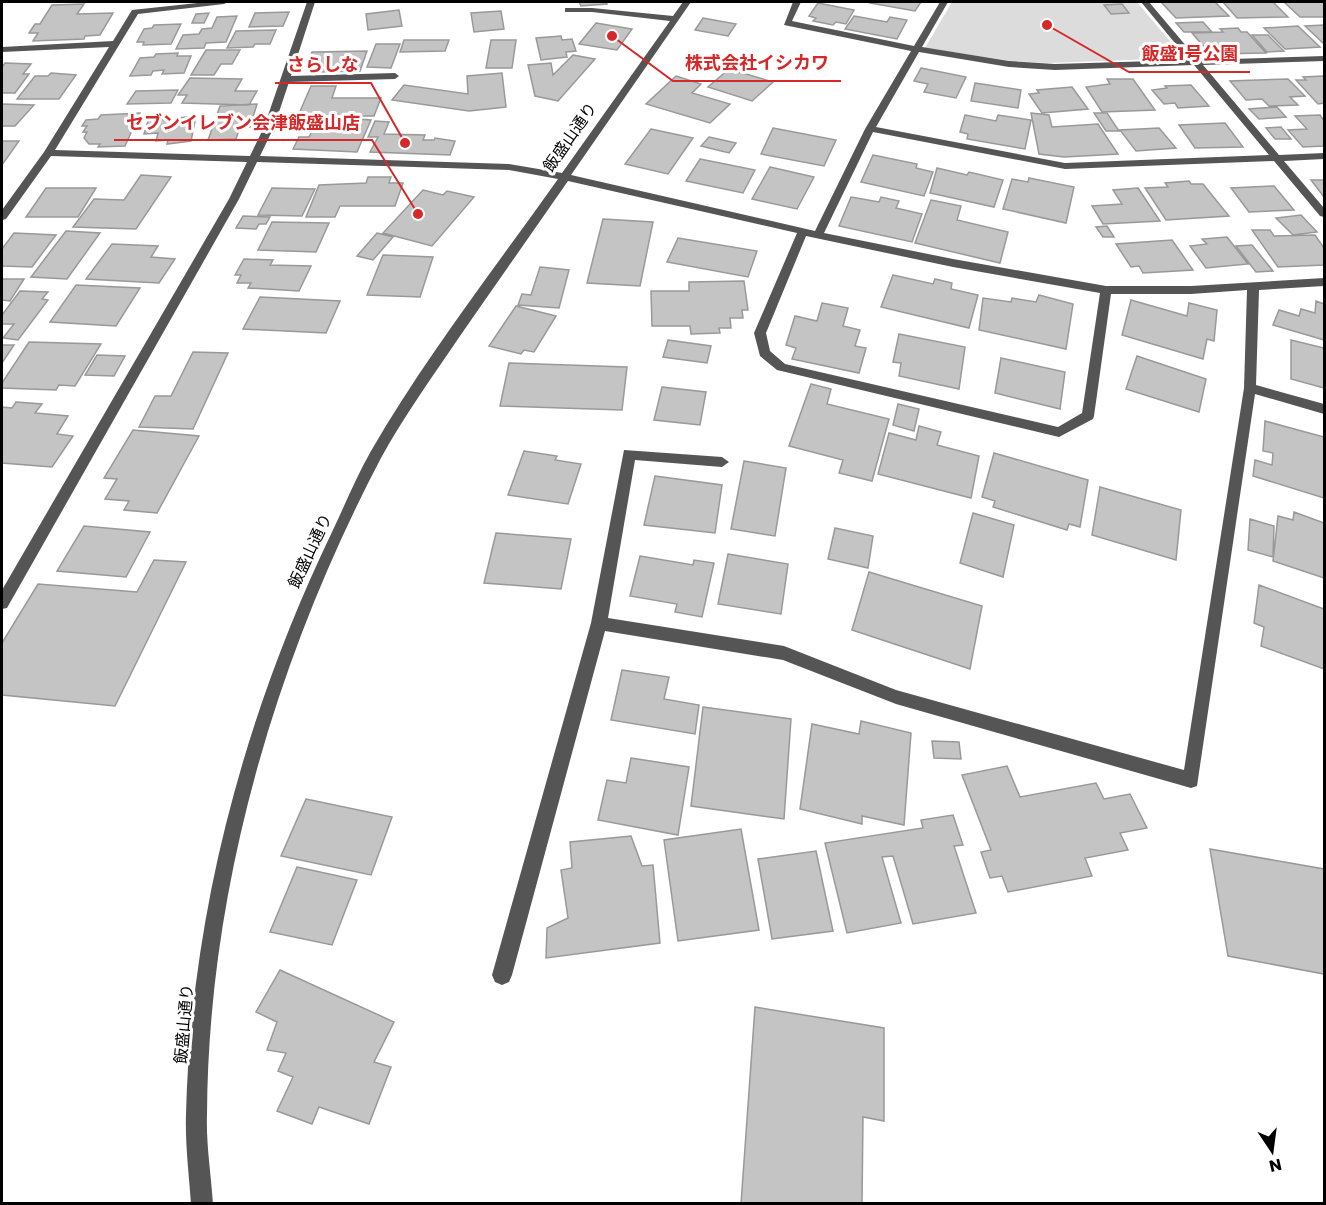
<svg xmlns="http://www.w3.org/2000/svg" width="1326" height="1205" viewBox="0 0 1326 1205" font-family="Poppins,'Noto Sans JP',sans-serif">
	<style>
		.green { fill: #dcdcdc }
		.building { fill: #c4c4c4; stroke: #999; stroke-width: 1.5 }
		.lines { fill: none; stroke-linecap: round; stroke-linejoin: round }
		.minor { fill: #555; fill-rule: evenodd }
		.labels { text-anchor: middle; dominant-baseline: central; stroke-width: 6; stroke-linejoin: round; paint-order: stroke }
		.street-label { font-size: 16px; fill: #000; stroke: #fff }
		.leader { fill: none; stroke: #d62828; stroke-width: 2 }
		.callout-dot { fill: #d62828; stroke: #fff; stroke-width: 2 }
		.callout-label { font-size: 18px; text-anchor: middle; font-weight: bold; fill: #d62828; stroke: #fff; stroke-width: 6; stroke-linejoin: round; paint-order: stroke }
	</style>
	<rect width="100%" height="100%" fill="#fff"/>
	<path class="green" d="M952,2H1137L1184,58L1048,63L1011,61L925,48Z"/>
	<path class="building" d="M579,2H606L607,4L581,6Z
		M871,2H921L915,11L870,3Z
		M1161,2H1215L1229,16L1176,18Z
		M1223,2H1273L1288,17L1237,18Z
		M1284,2H1324V17H1300Z
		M818,3L854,10L846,24L836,22L833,25L813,21L816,18L809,16Z
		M84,4L77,14L113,13L100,35L85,36L84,39L33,41L38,33H29L35,24H40L52,5Z
		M1122,4L1129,13L1111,14L1104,5Z
		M399,10L402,26L368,30L366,14Z
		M501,11L504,29L474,32L471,13Z
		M289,12L283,26L249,27L255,13Z
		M209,13L204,23H192L196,14Z
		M237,16L226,42L206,43L204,48L176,49L183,35L199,34L202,29L212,28L217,17Z
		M854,16L887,22L890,17L907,20L897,39L845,29Z
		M703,18L736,24L728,36L695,30Z
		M1203,22L1212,32H1184L1176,23Z
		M596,23L632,29L617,50L579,44Z
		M181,24L171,44L143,45L144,42H137L144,29L152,28L154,25Z
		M1324,25V44L1305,26Z
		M1298,26L1320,47L1285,49L1264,28Z
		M1238,28L1241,32H1247L1266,53L1210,54L1192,33L1223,32L1220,29Z
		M276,30L270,44H255L253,47L227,48L236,31Z
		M1252,35H1268L1284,51L1267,52Z
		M561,36L562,40L572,39L576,51L566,52L567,57L541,60L536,38Z
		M404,40H449L445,51L400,52Z
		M491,40H516L512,68H486Z
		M376,44H400L391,68L367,67Z
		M206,50H240L232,64H221L214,75H191Z
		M367,51L360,71L316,72L318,68H306L312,52Z
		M178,53L177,56H191L184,73L162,74L164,70L153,71L151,75L130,76L140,58L154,57L156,54Z
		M573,55L595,59L558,101L535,96L528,65L551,63L553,75Z
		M5,63L31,64L23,74H29L15,93H2V67Z
		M921,68L966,77L956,98L924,92L928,84L914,81Z
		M729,69L773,82L752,101L708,87Z
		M51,73L76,75L59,99H17L35,76H48Z
		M502,73L506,107L469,111L392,100L404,85L468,94L467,76Z
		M676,76L701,84L692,93L730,104L710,123L646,104Z
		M1323,76L1324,78V103L1318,104L1296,80H1306L1303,77Z
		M190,78L242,79L235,91H257L249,105L182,103L187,95H178Z
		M1107,79H1133L1155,110L1102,112L1086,87L1110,84Z
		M1288,79L1305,96L1290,97L1298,105L1269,106L1262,99L1246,100L1230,81Z
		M975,83L1021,90L1018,108L971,101Z
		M1191,85L1209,106L1178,108L1175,103L1164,104L1152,90L1167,88L1165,86Z
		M311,86H336L332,98H381L374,116H298Z
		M1072,87L1088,109L1042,113L1029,94L1039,93L1037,90Z
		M178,90L171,103L127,104L136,91Z
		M2,104L34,105L15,126H2Z
		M257,104L250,127H240L236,139L208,140L220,106Z
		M1277,107L1286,117L1259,119L1249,109Z
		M140,113L125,146L98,147L100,144H89L84,138L87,132H83L87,126H82L86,120L98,119L101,115Z
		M1031,113L1049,115L1052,127L1098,124L1118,154L1064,157L1039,154Z
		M1094,113H1107L1119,131H1106Z
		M965,115L996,121L998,115L1031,120L1025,149L967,139L968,134L960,132Z
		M1320,115L1324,121V146L1303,147L1288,130L1307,129L1295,116Z
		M196,116L191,141L167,144L168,140L156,141L158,133L144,134L148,121Z
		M293,118H313L308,129L287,130Z
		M357,119L371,120L357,152L293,149L299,137H309L313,129H321L323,125L353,126Z
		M375,121L389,122L384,134L425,135L423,140H434L435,138L455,141L450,155L370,152L378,137H368Z
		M1225,123L1243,147L1195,148L1179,125Z
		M1281,127L1291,139H1275L1266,128Z
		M773,128L836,140L824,166L761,154Z
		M1159,128L1176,148L1136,151L1120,130Z
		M651,129L693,138L668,174L625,164Z
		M709,137L736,143L729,153L701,146Z
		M2,141H19L2,165Z
		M873,155L917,164L916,168L933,172L924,196L861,182Z
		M700,159L755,170L743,193L686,181Z
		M770,167L814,177L797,209L752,199Z
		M937,168L967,175L969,172L1003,180L994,207L930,193Z
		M141,175L171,177L136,229L73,227L94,199L124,200Z
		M368,177H391L389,183H403L395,206H340L335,217H306L319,185L366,183Z
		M1029,178L1074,187L1066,223L1003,209L1012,179L1028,182Z
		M1311,180H1324V197Z
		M1189,181L1191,184H1203L1229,216L1166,220L1145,188L1168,187L1165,183Z
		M1274,186L1294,210L1249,212L1231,188Z
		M46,188H96L78,217H26Z
		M272,188L315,189L302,216L258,215Z
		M1138,188L1160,221L1103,224L1092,206L1122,204L1113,190Z
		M423,190L443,195L447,191L474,197L432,246L383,233Z
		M851,197L879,202L881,197L899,201L896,208L922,214L912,242L839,226Z
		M931,200L961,206L957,220L1008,232L1000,263L915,243Z
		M1301,215L1317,232L1293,235L1276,218Z
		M243,216L270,217L266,224H259L256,229L236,228Z
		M603,219L653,222L640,286L587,283Z
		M272,222L329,223L316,252L258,250Z
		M1107,226L1114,237H1103L1096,227Z
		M1252,230H1270L1274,236L1315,235L1324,248V265L1278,267Z
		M66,231L100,233L67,279L31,277Z
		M14,233L56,235L32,267L2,266V249Z
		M377,233L393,237L373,260L357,256Z
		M1227,237L1248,264L1206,268L1190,246L1207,244L1202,239Z
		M678,238L757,251L748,277L667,262Z
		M1172,240L1193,270L1143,273L1139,266L1131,267L1116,244Z
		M112,244L158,246L151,257L175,259L159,283L86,279Z
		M1252,245L1273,271L1256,272L1236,246Z
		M383,255L433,257L420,297L367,295Z
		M244,259L273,260L270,265L311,266L299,291L248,288L251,283H237L241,275H235Z
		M540,267L569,270L559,308L518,305L522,294L531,295Z
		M893,275L933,284L935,279L952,283L951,289L978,295L969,328L881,307Z
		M2,279H24L10,301L2,300Z
		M744,281L748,310H742L743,318H730L731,328H719L720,333L691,334L690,326H652L651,291H689V282Z
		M76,285L140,288L116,326L50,322Z
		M20,291L48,292L42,299L48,300L18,340L3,338L14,324H2V315Z
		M1039,295L1073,304L1066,349L979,330L983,298L1011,302L1012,298L1036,302Z
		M260,297L340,301L326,333L243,329Z
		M1131,300L1187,316L1189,303L1217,310L1214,341L1207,339L1203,359L1122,335Z
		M1316,301L1324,304V340L1273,325L1279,310L1299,316L1301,309L1315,313Z
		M822,303L848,308L843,326L860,330L855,346L866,348L859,373L792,359L796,348L786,345L795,316L817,321Z
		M516,306L556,316L534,352L524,350L521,354L489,346Z
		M899,334L965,347L959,389L899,376L901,363L893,362Z
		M668,340L711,346L707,363L663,357Z
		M1291,340L1324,348V388L1291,379Z
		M29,342L101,344L75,386L59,385L56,390L2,388V383Z
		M2,345H14L2,363Z
		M193,352L228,353L193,429L139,427L155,396H171Z
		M97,355L125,356L114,376L85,375Z
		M1137,356L1206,379L1199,412L1126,389Z
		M1001,358L1065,372L1060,409L995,393Z
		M509,363L627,367L622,410L500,406Z
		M811,384L831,389L827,404L889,419L872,481L839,473L843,460L789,446Z
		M662,387L706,392L700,425L654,420Z
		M16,402L42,404L35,413L68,416L57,434L73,436L52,467L2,463V407L12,408Z
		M898,404L919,409L914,431L893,425Z
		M1265,421L1324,437V498L1253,476L1255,460L1272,465L1273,453L1263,451Z
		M919,426L941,432L937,445L979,456L971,498L878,474L889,433L916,440Z
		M133,430L199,436L157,513L124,510L129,501L105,499L117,479L104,478Z
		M524,451L557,456L555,460L581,464L568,504L508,495Z
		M994,453L1088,480L1080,527L1069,524L1067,530L993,507L995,501L982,497Z
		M744,461L786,468L775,536L731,529Z
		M655,476L722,485L715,533L644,525Z
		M1100,487L1181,510L1176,560L1092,535Z
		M1294,512L1324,523V578L1273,561L1278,516L1293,520Z
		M973,513L1014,525L1003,577L960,563Z
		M1250,519L1274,526L1273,557L1248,550Z
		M84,526L150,532L126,577L57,571Z
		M835,528L873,536L868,568L828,559Z
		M496,533L571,539L561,589L484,583Z
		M728,554L788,564L781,614L718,604Z
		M640,556L693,565L694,560L714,563L702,617L675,612L677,604L630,596Z
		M154,560L186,562L115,706L2,695V643L38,584L137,592Z
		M869,572L982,606L970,669L852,630Z
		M1259,585L1324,609V669L1261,646L1264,627L1254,623Z
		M622,670L669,677L664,699L699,705L695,734L611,720Z
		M703,707L791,719L784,819L691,806Z
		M861,721L911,733L904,825L862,816V824L800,809L812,724L859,734Z
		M932,741L959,742L961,759L934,758Z
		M631,758L689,767L678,835L598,820L607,780L626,783Z
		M1007,766L1020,797L1096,783L1104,799L1130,794L1147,828L1120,833L1128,850L1085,858L1092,876L1008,892L1002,876L990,878L981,852L991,850L962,775Z
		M306,799L392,817L371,875L281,856Z
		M953,815L963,845L954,846L976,913L913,924L893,856L882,857L901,923L847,933L825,843L923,828L921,820Z
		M741,829L759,930L678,941L664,840Z
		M631,836L642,866L653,865L660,943L546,958L547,928L568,918L561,870L572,868L570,842Z
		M1210,849L1324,869V974L1228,956Z
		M816,851L833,931L772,939L758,859Z
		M297,867L357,880L332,945L270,932Z
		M280,970L394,1022L374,1062L391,1067L369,1124L319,1107L312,1124L277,1111L293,1077L278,1071L286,1053L267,1050L277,1022L256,1012Z
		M755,1007L884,1028V1121L863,1117L862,1204H741Z"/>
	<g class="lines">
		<path class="minor" d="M207,2H228L224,4L138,14L55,150L250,156L264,127L307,2H315L291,76L395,73L399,76L395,79L289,82L274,127L260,156L509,164L562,173L670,21L592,12H565V8H592L673,16L683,2H691L571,175L815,231L865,129L911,51L784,25L793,2H801L792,21L914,46L940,2H948L922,47L1009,61L1055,64L1189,60L1141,2H1149L1198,60L1324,56V61L1203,65L1279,155L1324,153V159L1284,161L1324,208V217L1320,216L1274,161L1065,169L873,132L824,233L953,259L1106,286H1191L1324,278V286L1259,290L1256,385L1324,404V414L1255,394L1197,786L1191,788L896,704L783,660L605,631L512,975L509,982L502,985L495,982L492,975L591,623L624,450L722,457L729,462L722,467L635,460L608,618L784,646L896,690L1184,770L1244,388L1247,290L1191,294H1111L1094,416L1093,419L1059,437L777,370L760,356L754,333L797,233L568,181C532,233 496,284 460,336C433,376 404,416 381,458C276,658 208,888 207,1115C206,1144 211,1174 213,1204H191C189,1174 185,1144 186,1114C191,912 245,713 332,532C345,505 356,477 371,451C426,356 495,268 558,179L509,170L257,162L239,199L7,608L2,609V590L229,199L247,162L51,156L6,219L2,220V210L44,152L109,47L2,52V47L113,41L132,10ZM919,52L1009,67L1055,70L1194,65L1269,155L1065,163L876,127ZM806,236L953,267L1100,293L1082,413L1058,427L785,364L770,351L766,333Z"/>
	</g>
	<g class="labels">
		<g class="street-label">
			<text transform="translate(570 137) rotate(-55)">飯盛山通り</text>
			<text transform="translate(310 551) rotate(-65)">飯盛山通り</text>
			<text transform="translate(184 1024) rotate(-85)">飯盛山通り</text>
		</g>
	</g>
	<path class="leader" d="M1047 25L1129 72H1250M612 36L673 81H841M405 143L371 83H275M418 214L372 140H114"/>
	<g class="callout-dot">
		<circle cx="1047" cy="25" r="6"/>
		<circle cx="612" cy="36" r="6"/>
		<circle cx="405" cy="143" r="6"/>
		<circle cx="418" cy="214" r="6"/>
	</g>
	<g class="callout-label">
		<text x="1190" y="60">飯盛1号公園</text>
		<text x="757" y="69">株式会社イシカワ</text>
		<text x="323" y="71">さらしな</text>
		<text x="243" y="129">セブンイレブン会津飯盛山店</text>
	</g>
	<rect width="1326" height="1205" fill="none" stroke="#000000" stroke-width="6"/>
	<g transform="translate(1272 1151) rotate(167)" stroke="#ffffff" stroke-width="4.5" paint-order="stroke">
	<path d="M0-4.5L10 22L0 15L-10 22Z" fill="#000000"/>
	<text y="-9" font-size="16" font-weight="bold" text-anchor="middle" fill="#000000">N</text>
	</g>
</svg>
